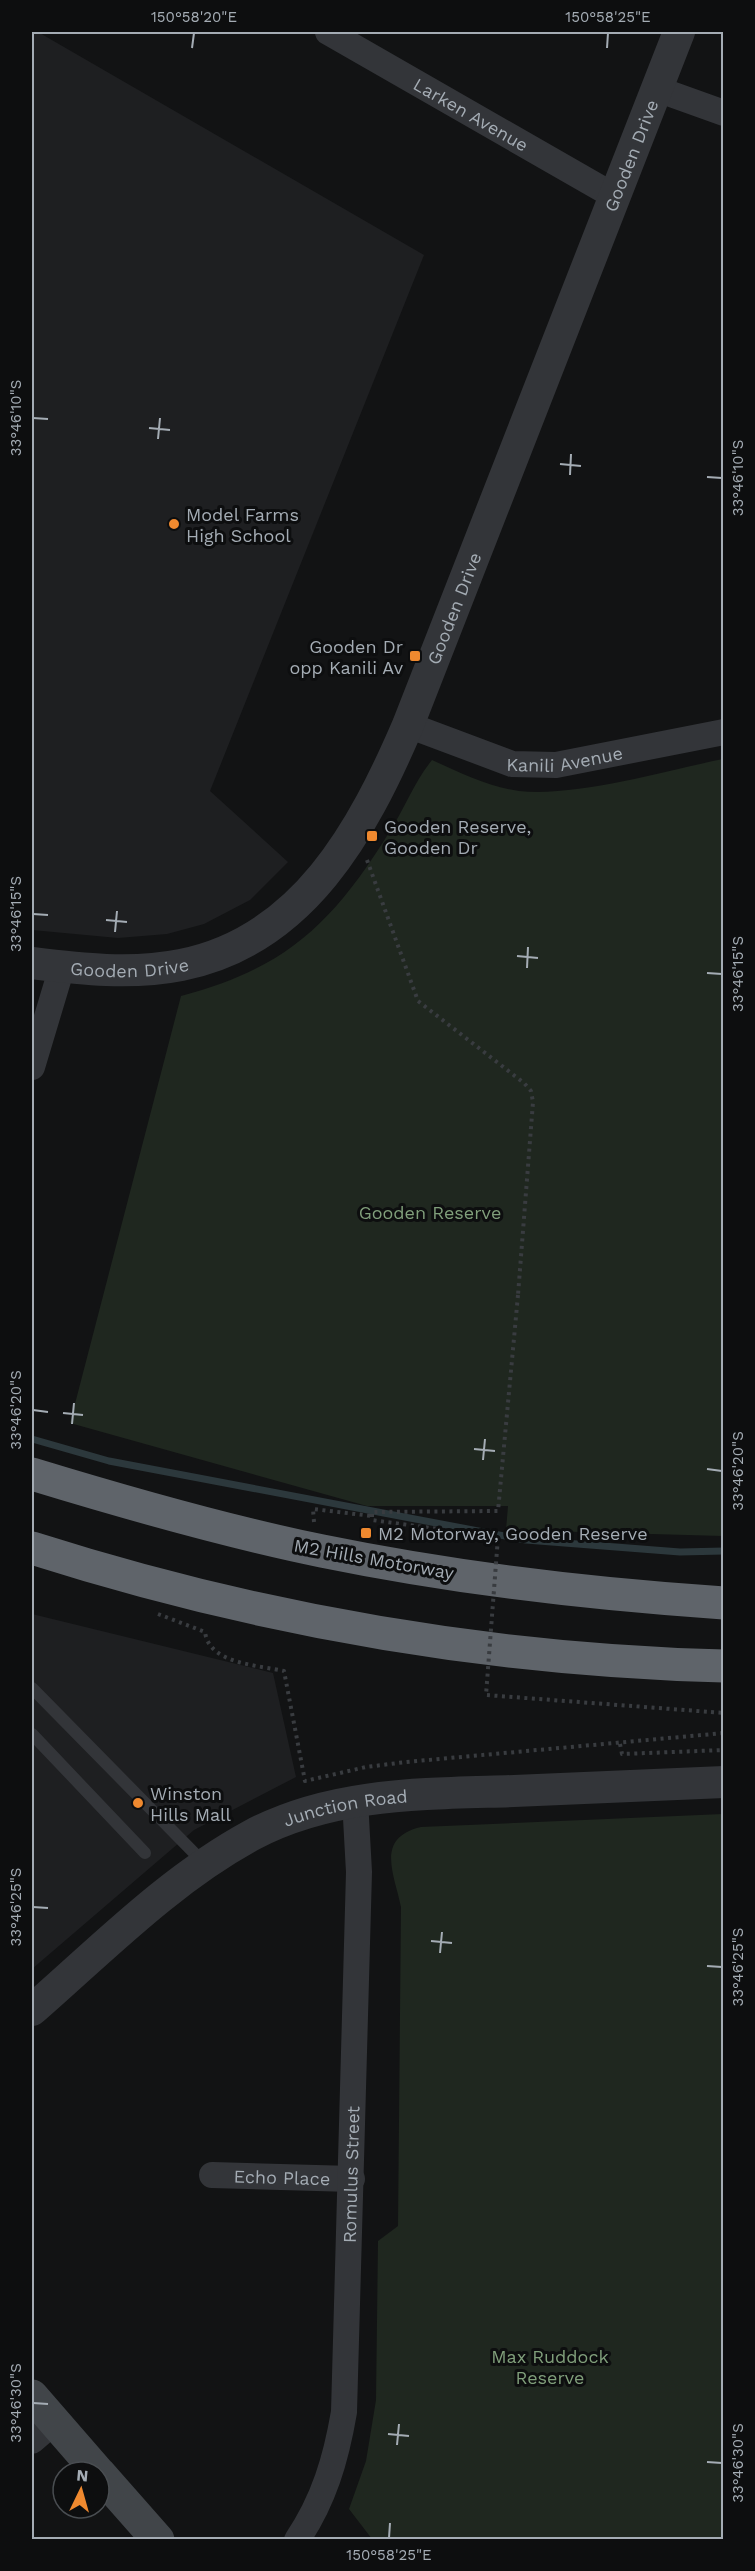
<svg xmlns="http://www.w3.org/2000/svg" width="755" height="2571" viewBox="0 0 755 2571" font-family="'Work Sans',sans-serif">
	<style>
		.built { fill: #1e1f21 }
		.green { fill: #1f271f }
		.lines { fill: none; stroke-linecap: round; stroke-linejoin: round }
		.stream { stroke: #2c383c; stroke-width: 7 }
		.path { stroke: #393c40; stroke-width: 4; stroke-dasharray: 3 4.5; stroke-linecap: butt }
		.service { stroke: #333539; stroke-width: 12 }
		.minor { stroke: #333539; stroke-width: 26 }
		.tertiary { stroke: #333539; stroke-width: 32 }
		.secondary { stroke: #414549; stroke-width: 33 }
		.motorway { stroke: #5f646a; stroke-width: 33 }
		.path-bridge { stroke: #393c40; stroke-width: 4; stroke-dasharray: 3 4.5; stroke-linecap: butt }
		.ticks { fill: none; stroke: #a4acb4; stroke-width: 2 }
		.poi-dot { fill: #ef892f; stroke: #0d0e0f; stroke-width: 2 }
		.labels { text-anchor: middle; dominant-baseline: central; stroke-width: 6; stroke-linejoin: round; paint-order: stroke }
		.street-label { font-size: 18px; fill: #a4acb4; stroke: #0d0e0f }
		.poi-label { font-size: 18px; fill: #a4acb4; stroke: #0d0e0f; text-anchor: start }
		.park-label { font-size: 18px; fill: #809f7b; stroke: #0d0e0f }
		.neatline { fill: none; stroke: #a4acb4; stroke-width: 2 }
		.ticks-label { font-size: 15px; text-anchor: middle; fill: #a4acb4 }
	</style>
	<rect width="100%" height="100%" fill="#121314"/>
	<path class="built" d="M32,32H38L424,255L210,791L288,862L250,900L204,924L167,934L118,938L32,930Z
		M32,1614L273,1673L296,1777L194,1830L32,1969Z"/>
	<path class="green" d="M723,759V1536L506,1530L508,1506H367L70,1423L181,996C287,968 333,923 390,831C405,808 414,782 432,760C459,772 488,787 519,791C577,797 664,771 723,759Z
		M723,1814V2539H372L349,2509L366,2461L376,2400L378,2241L398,2226L401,1907C394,1873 375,1838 421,1827Z"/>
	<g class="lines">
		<path class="stream" d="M32,1439L109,1461L526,1540L680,1552L724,1551"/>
		<path class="path" d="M367,860L418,1001L524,1083L531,1091L533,1102L518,1295
			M314,1522L313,1509L372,1516
			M158,1614L205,1632C209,1664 258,1665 284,1671L305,1781L366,1767L406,1762L724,1733
			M711,1712L724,1713
			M620,1744L622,1754L724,1750"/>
		<path class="service" d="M32,1688L204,1863
			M32,1734L145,1853"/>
		<g class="minor">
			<path id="s1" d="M328,32L614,196"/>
			<path d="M657,89L724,113"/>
			<path id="s2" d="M408,725L512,764L556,765L724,732"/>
			<path d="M32,1067L62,967"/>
			<path id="s3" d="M212,2175L352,2179"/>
			<path d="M32,2441L54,2422"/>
			<path id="s4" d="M297,2540C324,2500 336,2459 344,2412L359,1872L355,1800"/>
		</g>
		<g class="tertiary">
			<path id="s5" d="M32,963C81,969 131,975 181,965C303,941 363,830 408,725L679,32"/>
			<path id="s6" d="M32,2010C102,1949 169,1880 252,1835C333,1792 425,1794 514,1791C584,1788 654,1785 724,1782"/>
		</g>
		<path class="secondary" d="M32,2396L98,2472
			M99,2473L158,2540"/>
		<path class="motorway" d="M32,1474C127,1503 224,1531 322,1551C454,1578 589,1594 724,1603
			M32,1548C255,1619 490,1660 724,1666"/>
		<path class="path-bridge" d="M518,1295L498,1511L372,1512V1520L498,1537L486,1695L711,1712"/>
	</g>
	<path class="ticks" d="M192,48L194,33M607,48L608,33M33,418L48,419M149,428L170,430M158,439L160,418M560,464L581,466M570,475L571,454M707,477L722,478M33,914L48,915M106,920L127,922M115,932L117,911M517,956L538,958M527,968L528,947M707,973L722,974M33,1410L48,1412M63,1413L83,1415M72,1424L74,1403M474,1449L495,1451M483,1460L485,1439M707,1469L722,1471M33,1907L48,1908M431,1941L452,1943M440,1953L442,1932M707,1966L722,1967M33,2403L48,2404M388,2434L409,2436M397,2445L399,2424M707,2462L722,2463M389,2538L390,2523"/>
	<g class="poi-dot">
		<circle cx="174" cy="524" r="6"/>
		<rect x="409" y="650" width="12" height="12" rx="3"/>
		<rect x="366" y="830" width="12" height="12" rx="3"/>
		<rect x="360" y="1527" width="12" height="12" rx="3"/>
		<circle cx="138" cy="1803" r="6"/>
	</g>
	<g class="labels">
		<g class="street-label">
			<text stroke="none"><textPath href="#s1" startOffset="165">Larken Avenue</textPath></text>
			<text stroke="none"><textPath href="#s5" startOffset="1106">Gooden Drive</textPath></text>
			<text stroke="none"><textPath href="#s5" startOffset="620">Gooden Drive</textPath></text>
			<text stroke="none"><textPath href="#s2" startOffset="164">Kanili Avenue</textPath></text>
			<text stroke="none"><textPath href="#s5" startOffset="98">Gooden Drive</textPath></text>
			<text transform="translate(374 1559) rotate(10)">M2 Hills Motorway</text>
			<text stroke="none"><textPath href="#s6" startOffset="380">Junction Road</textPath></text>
			<text stroke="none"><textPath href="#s4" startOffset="375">Romulus Street</textPath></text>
			<text stroke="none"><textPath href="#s3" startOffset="70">Echo Place</textPath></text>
		</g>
		<g class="poi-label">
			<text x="186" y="514">Model Farms<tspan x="186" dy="21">High School</tspan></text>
			<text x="403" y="646" text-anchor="end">Gooden Dr<tspan x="403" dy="21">opp Kanili Av</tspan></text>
			<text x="384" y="826">Gooden Reserve,<tspan x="384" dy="21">Gooden Dr</tspan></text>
			<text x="378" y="1533">M2 Motorway, Gooden Reserve</text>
			<text x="150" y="1793">Winston<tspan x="150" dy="21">Hills Mall</tspan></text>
		</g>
		<g class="park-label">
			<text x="430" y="1212">Gooden Reserve</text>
			<text x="550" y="2356">Max Ruddock<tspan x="550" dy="21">Reserve</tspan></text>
		</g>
	</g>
	<rect width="755" height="2571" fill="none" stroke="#0d0e0f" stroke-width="66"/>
	<g transform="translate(81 2490) rotate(5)"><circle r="28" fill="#0d0e0f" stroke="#494d51" stroke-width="1.5"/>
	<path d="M0-4.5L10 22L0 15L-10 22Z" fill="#ef892f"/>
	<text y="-9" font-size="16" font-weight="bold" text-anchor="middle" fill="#a4acb4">N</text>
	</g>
	<rect x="33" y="33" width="689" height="2505" class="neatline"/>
	<g class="ticks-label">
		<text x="194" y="22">150°58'20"E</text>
		<text x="608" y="22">150°58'25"E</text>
		<text transform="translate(16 418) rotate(-90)" y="5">33°46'10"S</text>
		<text transform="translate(738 478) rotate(-90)" y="5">33°46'10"S</text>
		<text transform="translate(16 914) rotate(-90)" y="5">33°46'15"S</text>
		<text transform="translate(738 974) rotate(-90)" y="5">33°46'15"S</text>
		<text transform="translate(16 1410) rotate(-90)" y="5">33°46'20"S</text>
		<text transform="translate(738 1471) rotate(-90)" y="5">33°46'20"S</text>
		<text transform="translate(16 1907) rotate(-90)" y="5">33°46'25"S</text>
		<text transform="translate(738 1967) rotate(-90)" y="5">33°46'25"S</text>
		<text transform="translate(16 2403) rotate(-90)" y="5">33°46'30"S</text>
		<text transform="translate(738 2463) rotate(-90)" y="5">33°46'30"S</text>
		<text x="389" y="2560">150°58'25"E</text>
	</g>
</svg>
